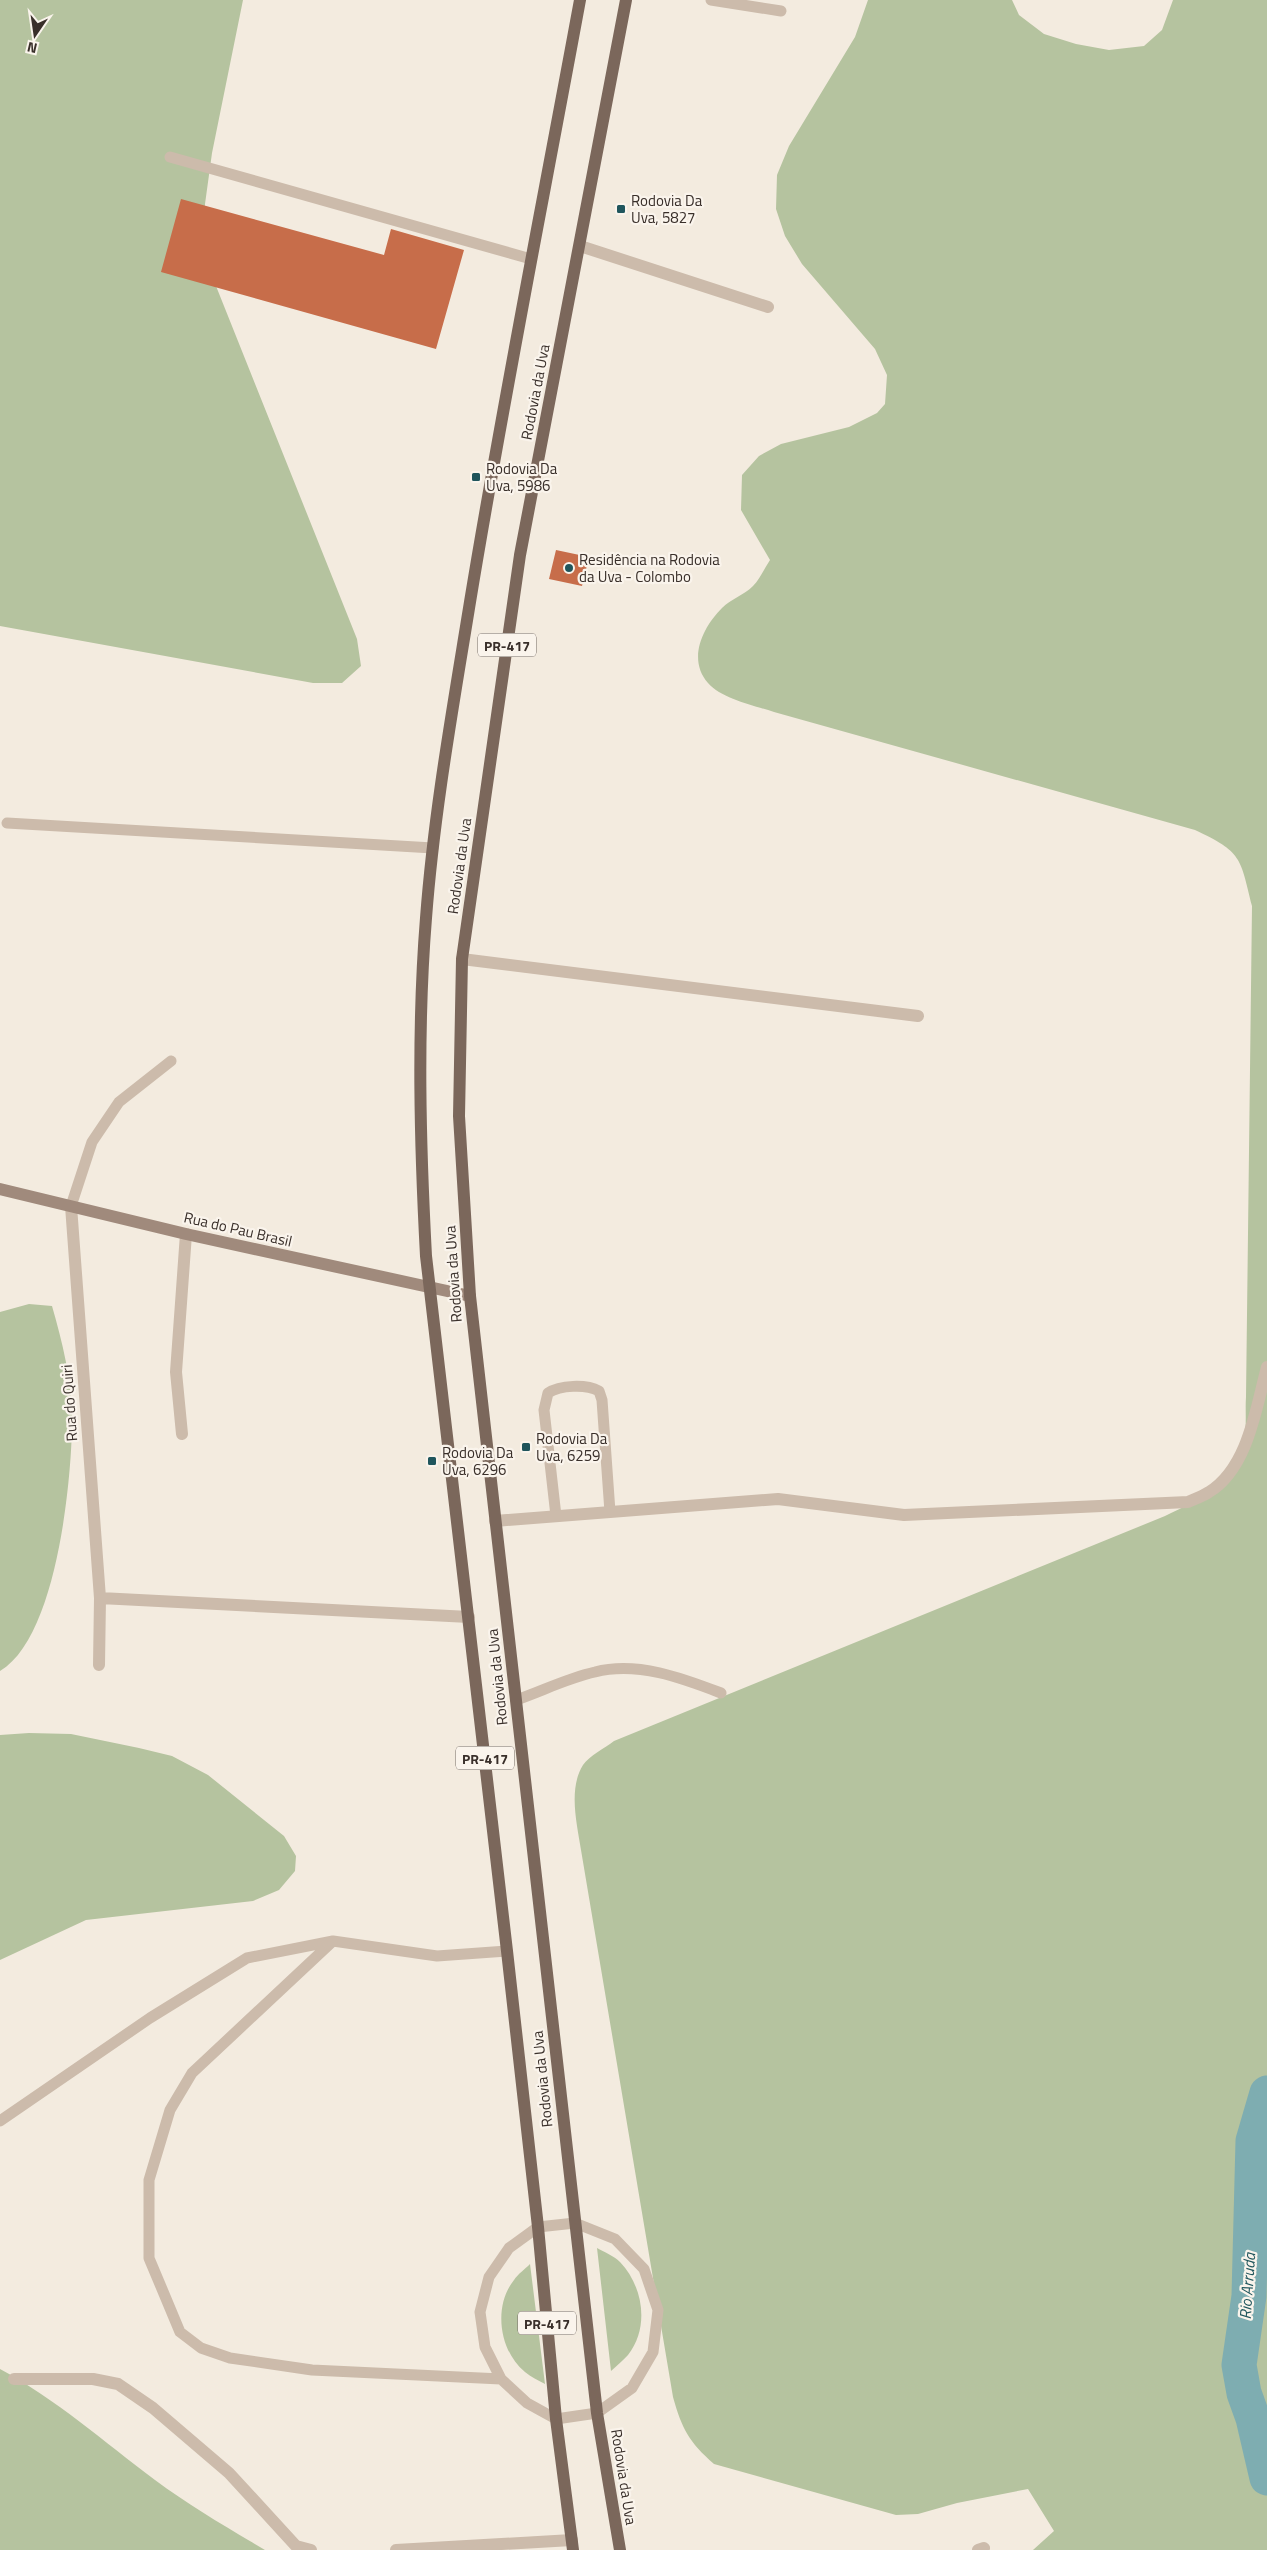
<svg xmlns="http://www.w3.org/2000/svg" width="1267" height="2550" viewBox="0 0 1267 2550" font-family="'Titillium Web',sans-serif">
	<style>
		.green { fill: #b5c39f }
		.lines { fill: none; stroke-linecap: round; stroke-linejoin: round }
		.river { stroke: #7eadb1; stroke-width: 35 }
		.building { fill: #c76d4a }
		.lane { stroke: #ccbbab; stroke-width: 11 }
		.street { stroke: #ccbbab; stroke-width: 12 }
		.secondary { stroke: #a08a7c; stroke-width: 12 }
		.primary { stroke: #7b675b; stroke-width: 12 }
		.poi-dot { fill: #1f555c; stroke: #faf4ec; stroke-width: 2 }
		.labels { text-anchor: middle; dominant-baseline: central; stroke-width: 4.5; stroke-linejoin: round; paint-order: stroke }
		.shield { fill: #faf4ec; stroke: #736a64; stroke-width: 1 }
		.shield-label { font-size: 14px; font-weight: bold; fill: #392f2a }
		.poi-label { font-size: 15px; fill: #392f2a; stroke: #faf4ec; text-anchor: start }
		.street-label { font-size: 15px; fill: #392f2a; stroke: #faf4ec }
		.water-label { font-size: 16px; font-style: italic; fill: #1f555c; stroke: #faf4ec }
	</style>
	<rect width="100%" height="100%" fill="#f3ebdf"/>
	<path class="green" d="M0,0H243L212,153L205,204L204,229L216,286L357,639L361,666L342,683H313L0,626Z
		M868,0H1012L1019,15L1044,34L1076,44L1109,50L1144,46L1162,30L1173,0H1267V2550H1033L1054,2531L1028,2489L957,2503L918,2514L896,2515L714,2464C689,2442 682,2429 673,2397L581,1850C577,1824 568,1789 583,1765C589,1756 605,1748 614,1741L1165,1516C1204,1497 1232,1486 1244,1439C1247,1426 1245,1410 1246,1397L1252,906C1240,857 1242,852 1195,830L774,712C753,705 722,699 708,683C687,659 703,627 722,608C731,599 744,595 753,586C760,579 764,569 770,560L741,510L742,475L759,456L781,444L849,427L877,413L885,404L887,375L875,349L802,264L785,236L776,209L777,175L789,146L855,37Z
		M29,1304L52,1306C63,1344 73,1385 72,1426C71,1486 56,1638 0,1671V1312Z
		M29,1733L71,1734L139,1748L172,1756L208,1775L284,1836L296,1856L295,1871L279,1890L253,1901L86,1920L0,1960V1735Z
		M597,2248C604,2252 614,2256 620,2262C643,2286 650,2327 628,2355C623,2360 617,2366 611,2371Z
		M530,2264L545,2384C538,2380 531,2377 525,2372C499,2351 493,2306 514,2280C518,2274 525,2269 530,2264Z
		M0,2369C56,2399 104,2442 155,2480C190,2506 228,2528 265,2550H0Z"/>
	<g class="lines">
		<path class="river" d="M1267,2093L1253,2141L1249,2296L1239,2365L1244,2393L1253,2418L1267,2478"/>
	</g>
	<path class="building" d="M181,199L384,255L391,229L464,250L436,349L161,272Z
		M556,550L589,557L582,586L549,579Z"/>
	<g class="lines">
		<path class="lane" d="M711,0L781,11
			M170,157L531,259
			M7,823L433,848
			M71,1206L92,1142L119,1102L171,1061
			M556,1516L544,1410L548,1393C560,1385 586,1384 599,1391L602,1400L610,1512
			M516,1700C542,1691 568,1678 595,1672C637,1661 682,1678 721,1693
			M333,1941L192,2073L170,2110L149,2180V2258L180,2332L201,2348L230,2358L312,2370L501,2379
			M0,2121L150,2018L247,1958L333,1941L437,1956L507,1951
			M575,2223L615,2239L644,2269L658,2310L653,2352L632,2388L597,2413L556,2419L527,2403L501,2379L485,2347L480,2312L489,2277L509,2248L538,2227Z"/>
		<path class="street" d="M580,246L768,307
			M462,959L918,1016
			M71,1206L100,1598L99,1665
			M182,1434L176,1372L186,1234
			M495,1521L778,1499L904,1515L1188,1502C1195,1499 1203,1496 1209,1492C1248,1468 1256,1408 1267,1367
			M100,1598L469,1617
			M14,2379H93L118,2384L153,2408L229,2473L296,2546L311,2550
			M396,2550L572,2540
			M978,2550L984,2548"/>
		<path class="secondary" d="M0,1189L186,1234L470,1296"/>
		<path class="primary" d="M573,2550L556,2419L538,2227L507,1951L426,1256C420,1143 417,1030 426,918C434,812 453,707 470,602C503,401 543,201 580,0
			M620,2550L597,2413L470,1296L459,1116L462,959L520,555L626,0"/>
	</g>
	<g class="poi-dot">
		<rect x="616" y="204" width="10" height="10" rx="2.5"/>
		<rect x="471" y="472" width="10" height="10" rx="2.5"/>
		<circle cx="569" cy="568" r="5"/>
		<rect x="521" y="1442" width="10" height="10" rx="2.5"/>
		<rect x="427" y="1456" width="10" height="10" rx="2.5"/>
	</g>
	<g class="labels">
		<g class="shield">
			<rect x="478" y="633.5" width="58" height="23" rx="4"/>
			<rect x="456" y="1746.5" width="58" height="23" rx="4"/>
			<rect x="518" y="2311.5" width="58" height="23" rx="4"/>
		</g>
		<g class="shield-label">
			<text x="507" y="645">PR-417</text>
			<text x="485" y="1758">PR-417</text>
			<text x="547" y="2323">PR-417</text>
		</g>
		<g class="poi-label">
			<text x="631" y="200">Rodovia Da<tspan x="631" dy="17">Uva, 5827</tspan></text>
			<text x="486" y="468">Rodovia Da<tspan x="486" dy="17">Uva, 5986</tspan></text>
			<text x="579" y="559">Residência na Rodovia<tspan x="579" dy="17">da Uva - Colombo</tspan></text>
			<text x="536" y="1438">Rodovia Da<tspan x="536" dy="17">Uva, 6259</tspan></text>
			<text x="442" y="1452">Rodovia Da<tspan x="442" dy="17">Uva, 6296</tspan></text>
		</g>
		<g class="street-label">
			<text transform="translate(535 392) rotate(-79)">Rodovia da Uva</text>
			<text transform="translate(459 866) rotate(-82)">Rodovia da Uva</text>
			<text transform="translate(238 1229) rotate(13)">Rua do Pau Brasil</text>
			<text transform="translate(453 1274) rotate(-94)">Rodovia da Uva</text>
			<text transform="translate(69 1403) rotate(-94)">Rua do Quiri</text>
			<text transform="translate(497 1677) rotate(-96)">Rodovia da Uva</text>
			<text transform="translate(542 2079) rotate(-96)">Rodovia da Uva</text>
			<text transform="translate(624 2477) rotate(81)">Rodovia da Uva</text>
		</g>
		<g class="water-label">
			<text transform="translate(1247 2286) rotate(-86)">Rio Arruda</text>
		</g>
	</g>
	<g transform="translate(35 35) rotate(193)" stroke="#faf4ec" stroke-width="4" paint-order="stroke">
	<path d="M0-4L9 19L0 12L-9 19Z" fill="#392f2a"/>
	<text y="-8" font-size="14" font-weight="bold" text-anchor="middle" fill="#392f2a">N</text>
	</g>
</svg>
